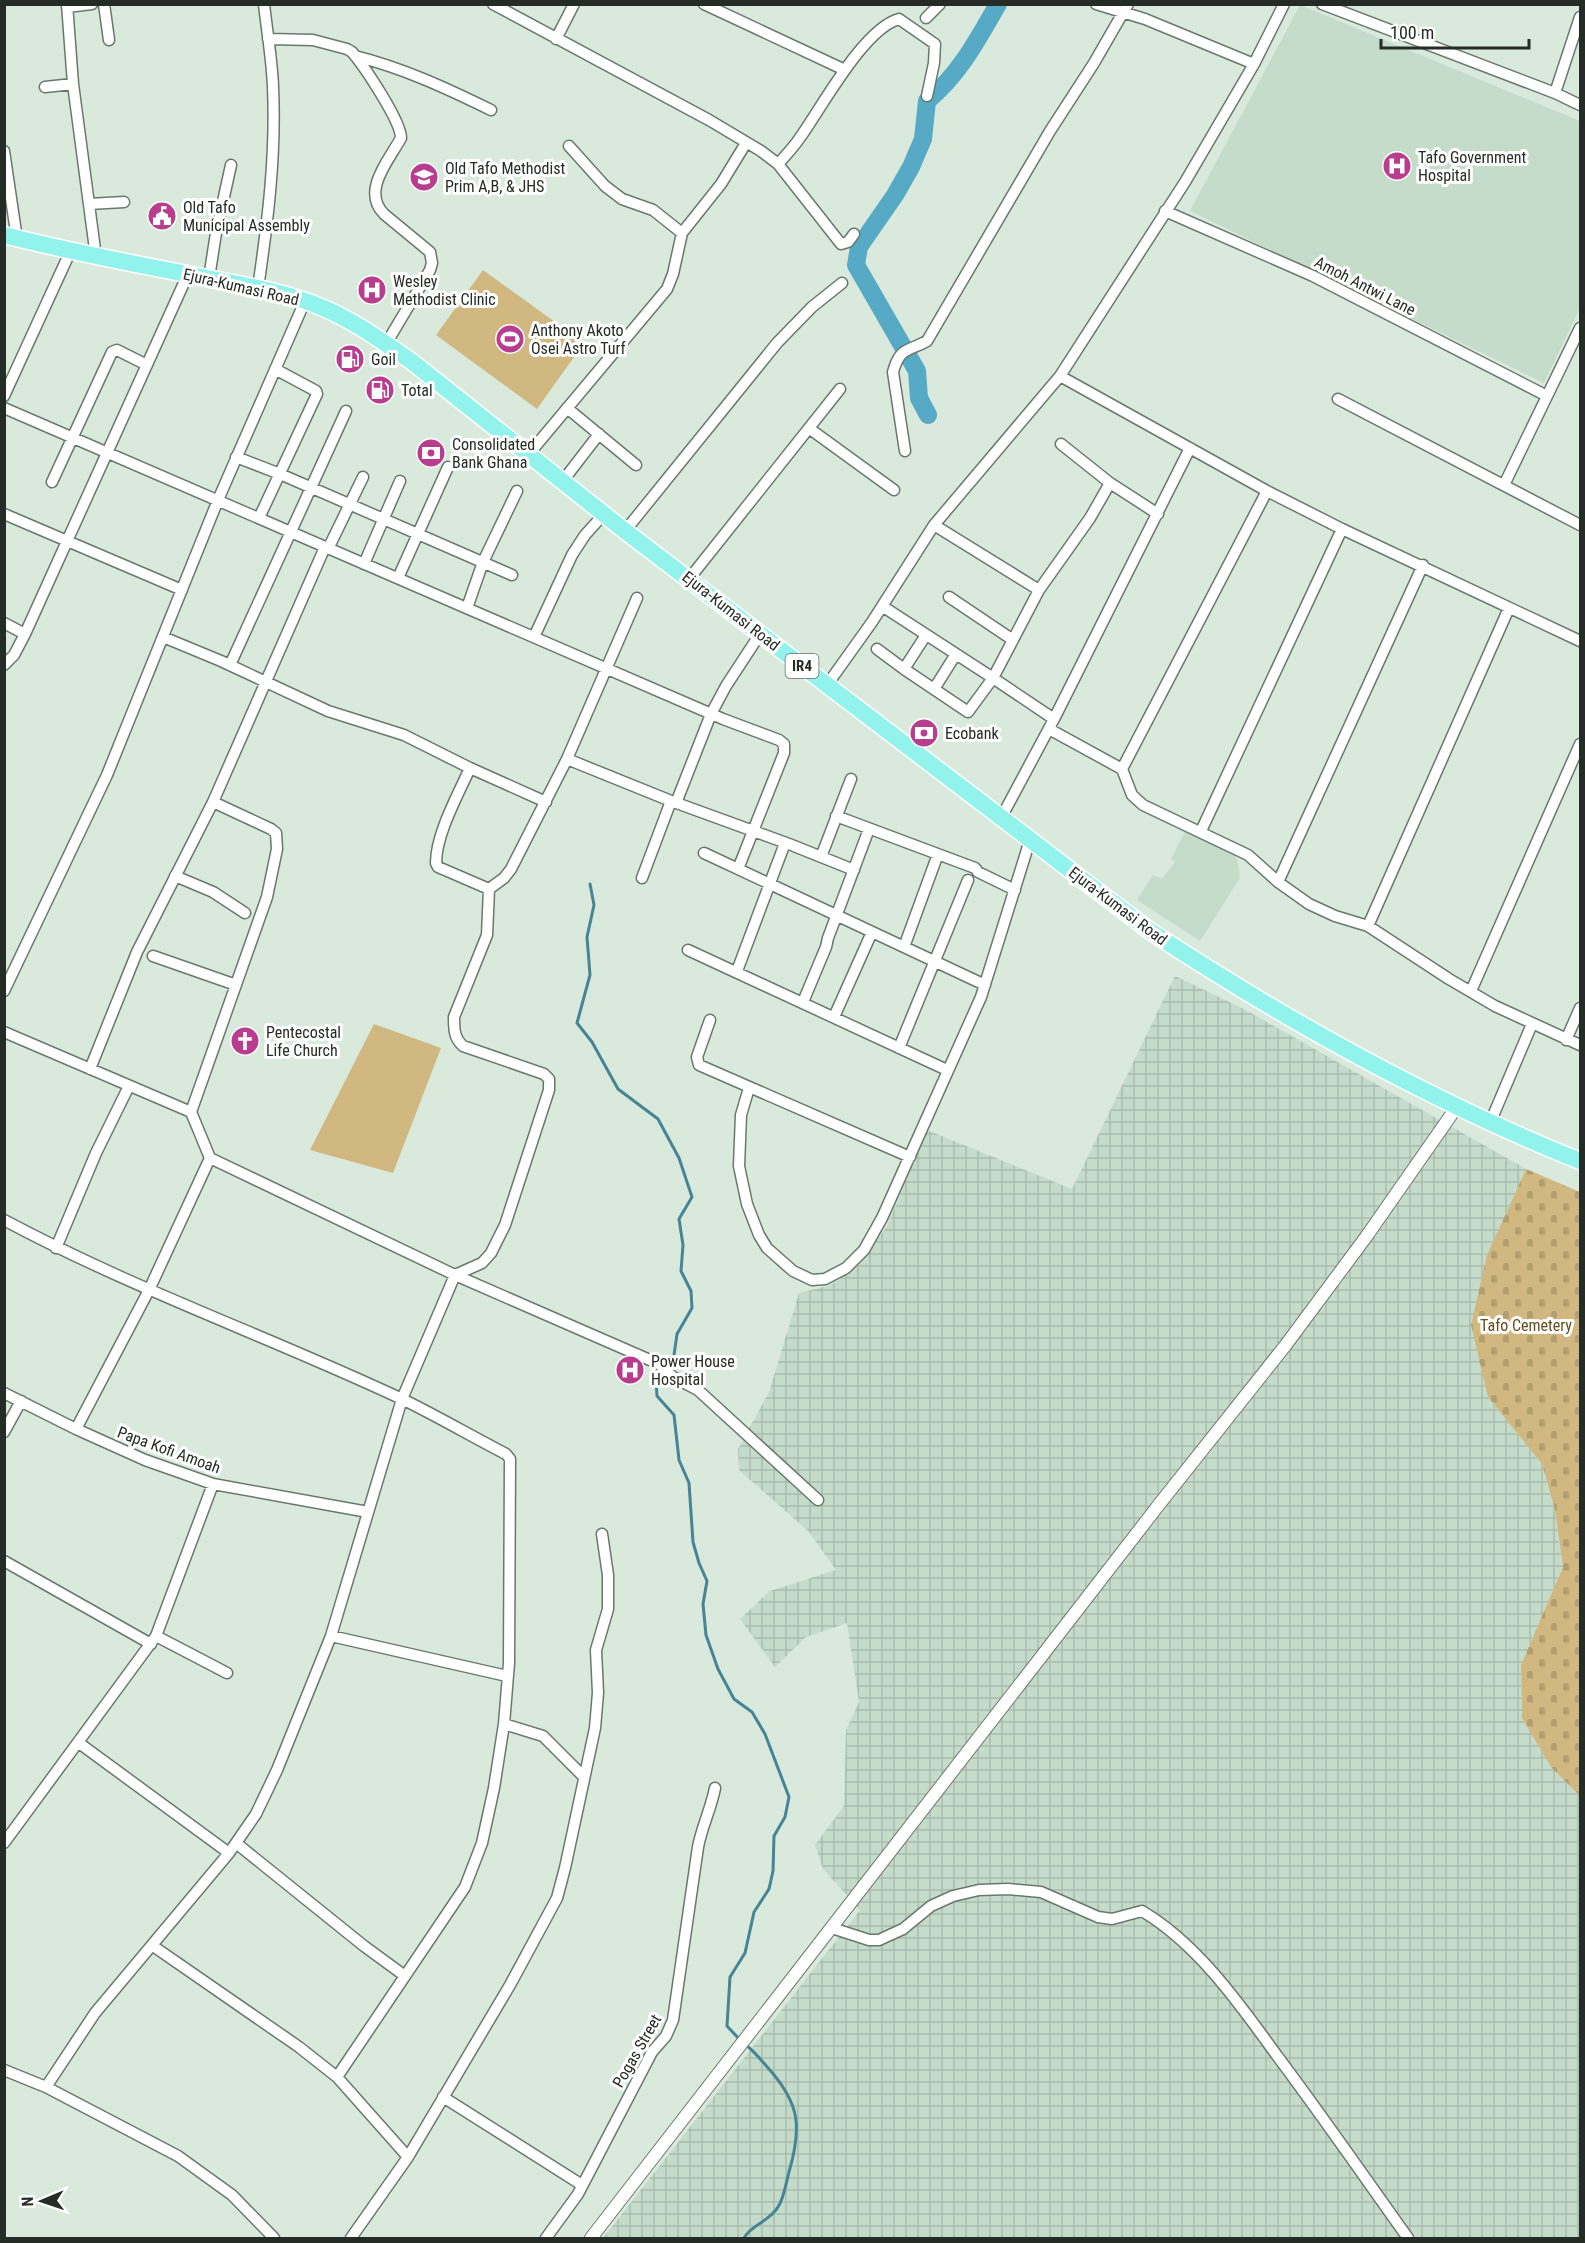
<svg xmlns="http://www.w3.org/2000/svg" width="1585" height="2243" viewBox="0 0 1585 2243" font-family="'Roboto Condensed',sans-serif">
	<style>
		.built { fill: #c5dccb }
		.industrial { fill: url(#industrial-grid) }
		.cemetery { fill: url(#cemetery-stones) }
		.green { fill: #d1b881 }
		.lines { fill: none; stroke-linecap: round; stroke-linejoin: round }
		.stream { stroke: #478495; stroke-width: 3 }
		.river { stroke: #56aac5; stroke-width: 18 }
		.minor-casing { stroke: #69786d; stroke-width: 13 }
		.tertiary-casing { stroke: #69786d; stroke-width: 14 }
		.primary-casing { stroke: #fff; stroke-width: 19 }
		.minor { stroke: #fff; stroke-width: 10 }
		.tertiary { stroke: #fff; stroke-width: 12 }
		.primary { stroke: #92f2ec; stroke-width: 16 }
		.labels { text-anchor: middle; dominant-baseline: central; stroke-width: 6; stroke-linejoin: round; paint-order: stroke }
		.shield { fill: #fff; stroke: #666b67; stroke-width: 1.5 }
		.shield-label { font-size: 15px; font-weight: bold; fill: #252b26 }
		.poi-label { font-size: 16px; fill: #252b26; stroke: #fff; text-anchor: start }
		.street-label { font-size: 16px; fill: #252b26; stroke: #fff }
		.park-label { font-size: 16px; fill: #634e1c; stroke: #fff }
	</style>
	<defs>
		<pattern id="industrial-grid" width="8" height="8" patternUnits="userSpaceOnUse" patternTransform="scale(1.5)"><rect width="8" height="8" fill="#c5dccb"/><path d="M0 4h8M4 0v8" fill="none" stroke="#a9bdae"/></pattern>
		<pattern id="cemetery-stones" width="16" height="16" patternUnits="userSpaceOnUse" patternTransform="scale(1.5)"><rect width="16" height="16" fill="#d1b881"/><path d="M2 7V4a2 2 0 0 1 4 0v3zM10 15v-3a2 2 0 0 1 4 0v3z" fill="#b39e6f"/></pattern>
	</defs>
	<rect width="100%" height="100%" fill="#d9eadd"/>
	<path class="built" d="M1300,5L1580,121V308L1544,383L1190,211Z
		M1185,831L1222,845L1237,858L1240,878L1200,941L1137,900L1153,875L1162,879L1175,862L1171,859Z"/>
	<path class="industrial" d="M1175,976L1244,1009L1526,1169L1487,1255L1488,1397L1542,1464L1555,1510L1563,1567L1521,1665L1522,1718L1551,1766L1580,1796V2238H603L860,1910L823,1869L815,1845L844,1806L846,1730L859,1702L847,1623L806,1637L775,1667L740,1619L770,1591L836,1570L809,1532L739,1470L738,1449L769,1392L799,1293L831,1285L860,1264L887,1226L927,1130L1072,1189Z"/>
	<path class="cemetery" d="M1526,1169L1580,1192V1796L1551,1767L1522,1718L1521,1665L1563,1567L1555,1510L1542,1464L1488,1397L1471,1325L1487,1255Z"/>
	<path class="green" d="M483,270L584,343L537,409L436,335Z
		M374,1024L441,1048L393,1173L310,1150Z"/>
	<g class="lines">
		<path class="stream" d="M590,884L594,905L587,937L590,975L577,1023L592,1042L618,1089L658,1119L679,1158L692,1197L679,1219L683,1245L681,1271L691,1291L692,1308L677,1334L674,1355L656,1381L657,1396L674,1415L679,1460L689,1483L693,1542L699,1563L707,1581L703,1604L706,1635L718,1669L734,1699L752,1712L765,1734L789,1797L785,1817L774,1836L773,1871L769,1889L754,1912L745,1953L730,1977L727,2026L741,2041
			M744,2238C751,2225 770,2221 778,2207C784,2198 786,2183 789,2172C802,2127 800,2104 769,2069C761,2060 755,2052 746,2045"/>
		<path class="river" d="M928,415L919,398L917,371L856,265L859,247L895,195L911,167L923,139L927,101C959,75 978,39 998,4"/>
		<g class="minor-casing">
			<path id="minor" d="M104,4L109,40
				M493,4L709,120L761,151L778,164L841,244L848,242L854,234
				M704,4L845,70
				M1096,4L1145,19L1254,64
				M1322,4L1555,93L1580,105
				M67,7L92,4
				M926,18L940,4
				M268,39L313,40L347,49L352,52C364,66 401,121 401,138C389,160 361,191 384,214L430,252L432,263L430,270L386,344
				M556,39L574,4
				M355,56C403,68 446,88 491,110
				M73,84L96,257
				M45,87L73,84L67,4
				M1555,93L1580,17
				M569,146L605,186L622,199L653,210L682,233
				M4,151L17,239
				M778,164C785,156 793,148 799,139C821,109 863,29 899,19L935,44L934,63L927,96
				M89,204L124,202
				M1165,211L1313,276L1547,396
				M209,278L216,233L231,165
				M258,288C268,220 276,156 273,87C272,59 267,32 264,4
				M1060,376L1267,491L1342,529L1580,641
				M4,396L71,250
				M1338,399L1580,525
				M4,408L723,719L779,740L784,744V753L738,869
				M567,408L636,465
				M810,429L894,490
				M1061,444L1110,483L1158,514
				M905,451L893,372C900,347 907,352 927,341L1050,131L1094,63L1128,4
				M528,455L667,289L673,274L682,233L721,184L746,143
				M236,457L280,474L512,575
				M52,482L112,352L117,350L147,365
				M562,482L599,434
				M1504,485L1580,328
				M4,514L182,590
				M259,518L317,394L316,391L275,369
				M934,525L1039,590L993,678L1054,719
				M625,531L777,343L812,307L842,283
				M328,549L363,477
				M364,564L400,481
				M398,578L448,467
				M689,579L840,389
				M1039,590L1090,518L1110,483
				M949,597L1013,640
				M882,606L993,678L968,712L904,669
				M467,608L483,562L517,491
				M4,623L25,634
				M163,637L221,661L328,711L404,735L470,768L546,802
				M534,637L572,555L585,535L604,514
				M877,649L904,669L926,635
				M4,665L14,655L25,634L188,274
				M230,665L346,411
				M827,685L872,622L934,525L1060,376L1185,182L1254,64L1284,4
				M934,689L956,654
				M1049,729L1122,769L1132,795L1143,805L1248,855L1278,882L1309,904L1335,916L1368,926L1449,979L1495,1006L1580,1045
				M567,759L671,801L789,844L854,870
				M470,768C458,795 436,834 436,863L438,867L489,889
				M1122,769L1267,491
				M676,803L711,714L726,686L760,634
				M836,816L975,868L978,872L1015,890
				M1001,818L1054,719L1190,448
				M1201,831L1342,529
				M704,853L985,985
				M821,857L851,779
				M175,876L213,892L245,913
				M642,878L671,801
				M1278,882L1423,565
				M1368,926L1509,608
				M904,947L938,854
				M688,950L947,1070
				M153,956L236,985
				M737,971L785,843
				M4,991L107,775L218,500L305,301
				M1471,991L1580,744
				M803,1002L826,947L828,938L869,829
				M834,1017L872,932
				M710,1020L697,1057L699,1065L910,1157
				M4,1032L191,1112L210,1158L455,1275L659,1364L673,1377L698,1390L818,1500
				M1566,1040L1580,1008
				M899,1048L968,880
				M90,1069L137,952L213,802L325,547
				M749,1088L741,1115L739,1166L747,1204L759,1235L767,1248L793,1271L812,1280L825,1279L846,1268L864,1250L882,1218L981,997L1030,840
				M191,1112L267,897L277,849L276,833L271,829L213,802
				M1490,1123L1532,1024
				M4,1220C133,1289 270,1337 402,1399C437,1416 471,1436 506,1454L510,1459L509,1663L504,1724L494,1788L482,1843L465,1887L337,2077
				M56,1248L96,1153L129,1086
				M4,1393L76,1429L145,1460L213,1484L368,1512
				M76,1429L149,1290L210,1158
				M4,1432L21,1401
				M4,1561L151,1644
				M156,1636L227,1673
				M331,1636L507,1676
				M504,1724L543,1736L584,1777
				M79,1743L229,1853
				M4,1843L156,1636L213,1484
				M236,1843L364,1946L405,1976
				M832,1928L869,1940H879L903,1929L931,1906L953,1896L979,1890L1008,1889L1041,1892L1098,1917L1112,1919L1142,1911C1198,1944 1241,2006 1278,2057C1323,2117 1365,2178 1408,2238
				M153,1946L299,2047L337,2077L408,2157
				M4,2070L46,2087L178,2156L232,2195L274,2238
				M46,2087L95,2013L229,1853L256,1814L277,1770L331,1636L402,1399L455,1275L482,1263L491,1253L505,1225L549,1090V1079L544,1074L463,1046C454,1038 454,1029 454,1017L487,935L489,889L504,878L511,869L567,759L637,598
				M443,2097L582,2185
				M351,2238L408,2157L510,1985L557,1898L565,1868L595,1728L598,1693L596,1650L608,1609V1575L602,1534
				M546,2238L578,2194L652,2052L666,2036L673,2020L698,1847C702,1826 711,1809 715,1788"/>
		</g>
		<g class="tertiary-casing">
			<path id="tertiary" d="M591,2238L1161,1502L1285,1346L1366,1237L1456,1108"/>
		</g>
		<g class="primary-casing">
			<path id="primary" d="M4,235C67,251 129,263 192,275C236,284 280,290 321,307C353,320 383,342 411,361L625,531L1150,931C1287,1021 1428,1100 1580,1161"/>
		</g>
		<use href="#minor" class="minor"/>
		<use href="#tertiary" class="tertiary"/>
		<use href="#primary" class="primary"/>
	</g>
	<defs>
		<g id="hospital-disc" transform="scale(1.5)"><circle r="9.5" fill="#b83d8f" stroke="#fff"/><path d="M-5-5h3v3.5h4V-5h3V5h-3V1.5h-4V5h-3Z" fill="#fff"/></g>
		<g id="school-disc" transform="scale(1.5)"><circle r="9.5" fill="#b83d8f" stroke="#fff"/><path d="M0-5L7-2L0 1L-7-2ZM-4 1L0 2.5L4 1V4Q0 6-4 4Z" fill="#fff"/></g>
		<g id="civic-disc" transform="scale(1.5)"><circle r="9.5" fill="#b83d8f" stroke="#fff"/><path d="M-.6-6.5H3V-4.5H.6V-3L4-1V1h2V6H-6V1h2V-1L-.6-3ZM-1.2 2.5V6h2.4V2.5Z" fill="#fff"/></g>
		<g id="stadium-disc" transform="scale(1.5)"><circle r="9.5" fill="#b83d8f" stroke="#fff"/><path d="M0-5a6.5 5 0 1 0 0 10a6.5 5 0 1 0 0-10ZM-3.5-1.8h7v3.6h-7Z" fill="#fff"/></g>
		<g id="fuel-disc" transform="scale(1.5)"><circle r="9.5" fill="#b83d8f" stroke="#fff"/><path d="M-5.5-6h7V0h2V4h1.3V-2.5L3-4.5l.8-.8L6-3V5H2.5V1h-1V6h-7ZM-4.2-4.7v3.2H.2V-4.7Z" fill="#fff"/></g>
		<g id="bank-disc" transform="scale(1.5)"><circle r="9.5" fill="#b83d8f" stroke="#fff"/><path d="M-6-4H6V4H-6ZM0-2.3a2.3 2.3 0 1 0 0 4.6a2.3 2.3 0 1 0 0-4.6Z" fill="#fff"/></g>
		<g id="church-disc" transform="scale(1.5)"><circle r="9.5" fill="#b83d8f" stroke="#fff"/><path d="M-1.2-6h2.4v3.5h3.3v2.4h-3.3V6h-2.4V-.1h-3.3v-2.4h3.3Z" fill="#fff"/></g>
	</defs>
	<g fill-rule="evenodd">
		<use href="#hospital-disc" x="1397" y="166"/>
		<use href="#school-disc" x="424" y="177"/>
		<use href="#civic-disc" x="162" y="216"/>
		<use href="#hospital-disc" x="372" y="290"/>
		<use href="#stadium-disc" x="510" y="339"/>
		<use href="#fuel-disc" x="350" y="359"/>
		<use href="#fuel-disc" x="380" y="390"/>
		<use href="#bank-disc" x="431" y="453"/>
		<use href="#bank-disc" x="924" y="733"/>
		<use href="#church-disc" x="245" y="1041"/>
		<use href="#hospital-disc" x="630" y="1370"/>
	</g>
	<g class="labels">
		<rect class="shield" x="785.5" y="654" width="33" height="24" rx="4.5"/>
		<g class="shield-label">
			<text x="802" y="666">IR4</text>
		</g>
		<g class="poi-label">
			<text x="1418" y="157">Tafo Government<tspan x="1418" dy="18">Hospital</tspan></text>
			<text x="445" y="168">Old Tafo Methodist<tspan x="445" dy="18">Prim A,B, &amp; JHS</tspan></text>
			<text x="183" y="207">Old Tafo<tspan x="183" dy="18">Municipal Assembly</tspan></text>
			<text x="393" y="281">Wesley<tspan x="393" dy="18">Methodist Clinic</tspan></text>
			<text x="531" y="330">Anthony Akoto<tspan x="531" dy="18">Osei Astro Turf</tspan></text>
			<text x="371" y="359">Goil</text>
			<text x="401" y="390">Total</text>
			<text x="452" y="444">Consolidated<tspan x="452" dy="18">Bank Ghana</tspan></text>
			<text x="945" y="733">Ecobank</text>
			<text x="266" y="1032">Pentecostal<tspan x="266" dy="18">Life Church</tspan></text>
			<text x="651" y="1361">Power House<tspan x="651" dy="18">Hospital</tspan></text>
		</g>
		<g class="street-label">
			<text transform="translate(1365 286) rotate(27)">Amoh Antwi Lane</text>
			<text transform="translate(241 287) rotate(13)">Ejura-Kumasi Road</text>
			<text transform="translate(731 611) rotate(38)">Ejura-Kumasi Road</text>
			<text transform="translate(1118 906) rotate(37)">Ejura-Kumasi Road</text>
			<text transform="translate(169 1450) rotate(20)">Papa Kofi Amoah</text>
			<text transform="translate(637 2051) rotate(-60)">Pogas Street</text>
		</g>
		<g class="park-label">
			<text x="1526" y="1325">Tafo Cemetery</text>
		</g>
	</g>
	<rect width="1585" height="2243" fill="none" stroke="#252b26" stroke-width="12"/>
	<g transform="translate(42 2201) rotate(268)" stroke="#ffffff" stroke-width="4.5" paint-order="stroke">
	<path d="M0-4.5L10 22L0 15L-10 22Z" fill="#252b26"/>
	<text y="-9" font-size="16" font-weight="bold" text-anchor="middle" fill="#252b26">N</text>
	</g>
	<path d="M1381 39v9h148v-9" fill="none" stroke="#252b26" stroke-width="3"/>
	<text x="1390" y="39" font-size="18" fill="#252b26" stroke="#ffffff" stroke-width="4.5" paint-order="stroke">100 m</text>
</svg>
